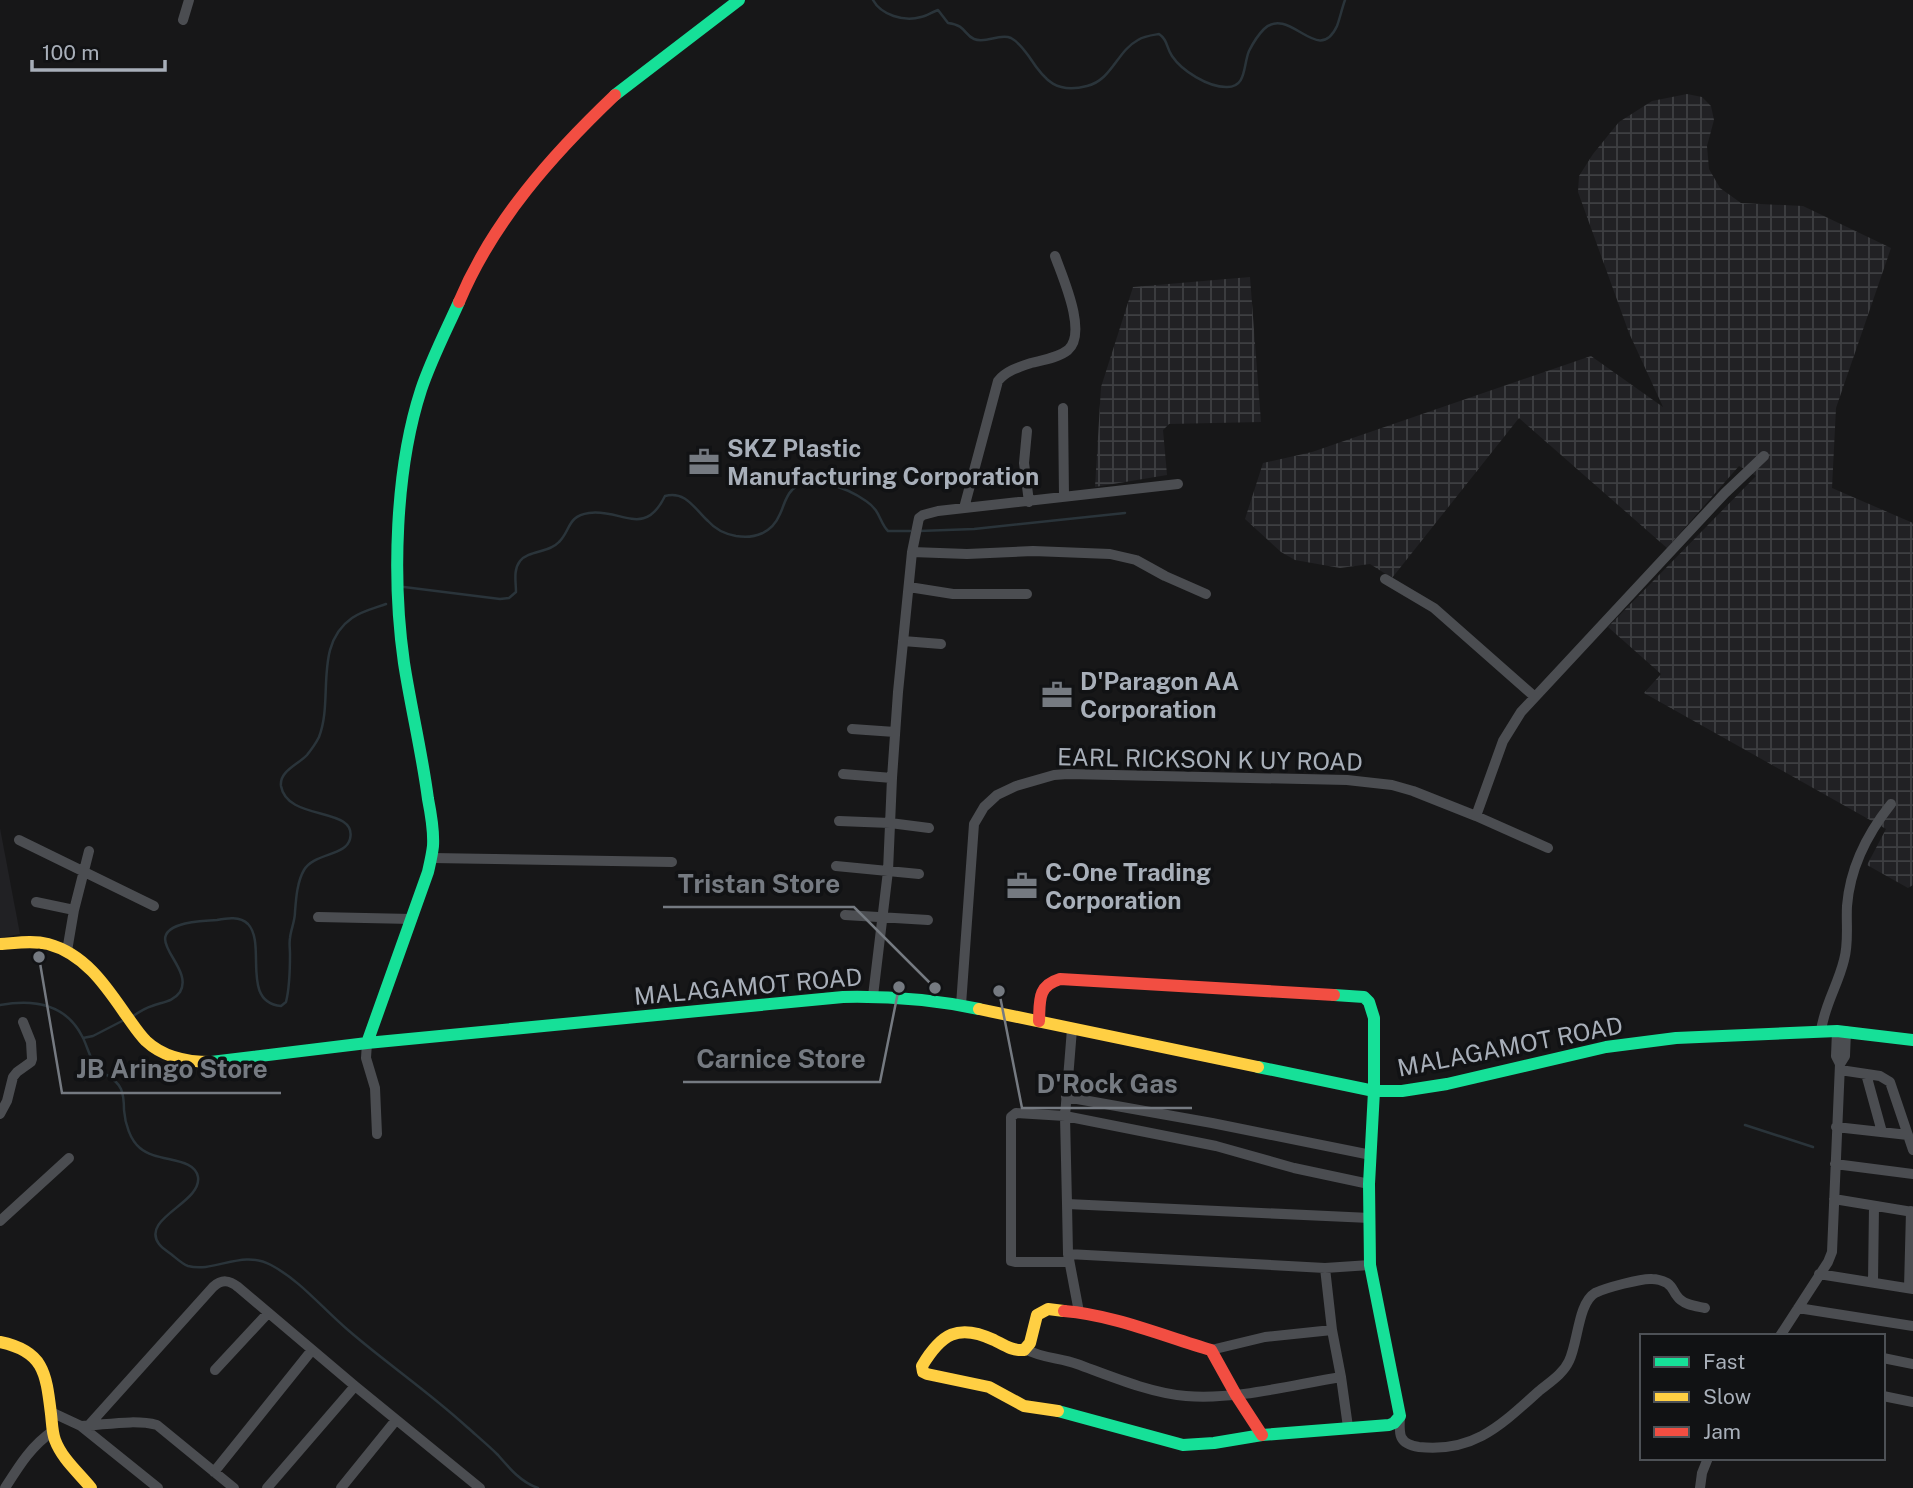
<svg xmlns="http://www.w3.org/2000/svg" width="1913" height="1488" viewBox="0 0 1913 1488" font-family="'Public Sans',sans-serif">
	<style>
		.built { fill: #212124 }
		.industrial { fill: url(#industrial-grid) }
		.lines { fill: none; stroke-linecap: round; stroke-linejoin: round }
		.stream { stroke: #2a343a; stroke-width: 2.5 }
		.street { stroke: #4b4d51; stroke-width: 10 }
		.fast { stroke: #16e098; stroke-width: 12 }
		.slow { stroke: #ffcf43; stroke-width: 12 }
		.jam { stroke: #f24e42; stroke-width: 12 }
		.labels { text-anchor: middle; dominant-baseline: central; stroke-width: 7; stroke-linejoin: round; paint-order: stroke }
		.poi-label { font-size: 24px; font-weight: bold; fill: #a8afb9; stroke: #111214; text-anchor: start }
		.street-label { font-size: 24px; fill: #a8afb9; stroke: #111214 }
		.leader { fill: none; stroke: #757a81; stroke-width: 2.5 }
		.callout-dot { fill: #757a81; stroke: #111214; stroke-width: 2.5 }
		.callout-label { font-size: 26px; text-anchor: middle; font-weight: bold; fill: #757a81; stroke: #111214; stroke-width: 7; stroke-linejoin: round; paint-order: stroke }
	</style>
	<defs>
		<pattern id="industrial-grid" width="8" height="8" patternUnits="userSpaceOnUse" patternTransform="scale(1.75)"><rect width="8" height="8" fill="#212124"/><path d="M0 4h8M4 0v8" fill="none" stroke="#3e3f42"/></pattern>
	</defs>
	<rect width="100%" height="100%" fill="#171718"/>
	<path class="built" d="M0,828L20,934L0,938Z"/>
	<path class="industrial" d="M1687,94L1702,97L1711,106L1714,120L1707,146L1709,169L1720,188L1741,203L1803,206L1891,248L1836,408L1832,488L1913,523V885L1908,888L1867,865L1886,829L1644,693L1661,674L1608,627L1756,476L1739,466L1667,548L1519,418L1392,578L1370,564L1340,568L1295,560L1281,552L1245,519L1263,463L1312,452L1591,356L1663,407L1629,333L1578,192L1579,176L1593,154L1619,122L1652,101Z
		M1250,277L1261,422L1169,424L1163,430L1167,475L1095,487L1101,387L1133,287Z"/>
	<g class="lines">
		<path class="stream" d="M873,0C881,15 904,22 921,17C927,16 932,12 938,10L948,23C966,25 964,35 974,39C986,44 999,33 1011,38C1020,43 1025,51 1030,58C1045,81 1057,94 1087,86C1112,80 1117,51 1138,40C1144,36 1153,35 1159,34C1168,40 1166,47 1172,56C1182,71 1208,87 1226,87C1247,88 1243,65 1249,51C1252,45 1259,34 1264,29C1290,5 1318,67 1337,26C1340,18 1342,8 1345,0
			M919,531L974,529L1125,513
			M404,587L500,599L509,598L516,592C516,582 513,570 520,561C529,550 549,553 559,542C571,530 567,516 589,513C621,508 644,539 665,496C685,490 695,509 708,521C715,529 725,534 736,536C755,539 772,533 780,514C784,506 785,497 792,490C809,472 849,489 866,501C881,511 879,522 888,531H910
			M0,1005C33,999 65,1003 82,1036C87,1045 89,1056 95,1065C102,1075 116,1077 121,1089C124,1096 124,1103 124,1110C125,1123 130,1140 140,1148C157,1163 194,1156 198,1177C202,1203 140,1218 159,1244C162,1248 167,1251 171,1254C176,1258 182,1264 188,1266C215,1273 242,1249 271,1265C301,1281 322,1308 348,1330C386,1363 429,1392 467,1427C477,1436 488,1445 498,1455C510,1469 521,1482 538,1488
			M133,1016C139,1012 145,1008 152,1006C162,1002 173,1002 180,992C195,967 140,938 180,925C191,921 205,921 217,920C227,918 240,916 248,924C267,944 240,1002 281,1006L286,1002C290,986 290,969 290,954C290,949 289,943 290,938C291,929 295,921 295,912C296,899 297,882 304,870C314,853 346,856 350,839C358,806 287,822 281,786C279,771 299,764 307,755C311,750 316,743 319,737C334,699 313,645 352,618C362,611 375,608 386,604
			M83,1038L93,1036L124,1020
			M1745,1125L1813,1147"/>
		<path class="street" d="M183,20L189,0
			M1063,408L1064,497
			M1027,431L1024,463L1029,502
			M964,508L998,381C1006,371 1019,367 1031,363C1043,360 1058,358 1068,350C1088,333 1062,276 1055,256
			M912,552L967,554L1033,551L1110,554L1136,560L1165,576L1206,594
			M1385,579L1434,608L1535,697
			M909,587L953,594H1027
			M903,641L941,644
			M852,729L895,732
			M843,774L892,778
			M1476,816L1503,741L1521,712L1725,493L1764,456
			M839,821L890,823L929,828
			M19,840L154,906
			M432,858L672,862
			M836,866L919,874
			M36,902L74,910
			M845,915L928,920
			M318,917L412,919
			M67,951L74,910L89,851
			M873,996L888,871L892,778L898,692L912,552L919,518L923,515L938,511L1178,484
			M961,1005L974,824L984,807L997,795L1016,786L1054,775L1068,774L1347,780L1392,785L1413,791L1476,816L1548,848
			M1072,1029L1065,1116L1067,1204L1370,1218
			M1821,1031C1824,1006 1838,985 1844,960C1849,943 1846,924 1847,906C1850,868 1867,834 1891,804
			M367,1043L366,1058L375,1088L377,1134
			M1840,1064L1845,1056L1846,1031
			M1840,1070L1880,1076L1890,1082L1913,1150
			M1866,1074L1882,1132
			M1066,1097L1212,1123L1371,1155
			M0,1114L7,1101L13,1077L17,1072L31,1062L32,1059L31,1042L23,1022
			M1836,1127L1908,1135
			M1835,1164L1913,1174
			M1834,1199L1913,1212
			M1067,1204L1068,1254L1079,1312
			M0,1221L69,1158
			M1068,1254L1325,1268L1370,1265
			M1069,1262H1015L1011,1261V1117L1016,1113L1065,1116L1216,1146L1294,1168L1369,1184
			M1325,1268L1332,1330L1341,1377L1348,1427
			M1819,1274L1913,1289
			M1873,1282L1874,1206
			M1909,1288L1911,1211
			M1798,1308L1913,1326
			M1780,1336L1828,1262L1832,1252L1840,1064L1836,1056L1837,1031
			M1025,1349C1041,1358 1060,1358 1077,1364C1110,1376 1150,1393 1186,1396C1237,1400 1291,1385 1341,1377
			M1211,1350L1265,1337L1332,1330
			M1883,1358L1913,1364
			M215,1370L268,1313
			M1883,1396L1913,1402
			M51,1412L81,1426L158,1488
			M1400,1416C1399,1434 1398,1444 1419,1447C1474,1453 1501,1425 1539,1391C1550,1382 1563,1374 1569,1361C1578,1343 1578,1303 1595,1293C1605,1288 1642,1278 1652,1279C1657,1279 1663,1281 1667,1283C1673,1287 1673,1291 1677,1296C1683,1305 1696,1306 1705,1308
			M89,1425L213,1287C222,1279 229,1280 238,1287L355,1386L480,1488
			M81,1426C105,1425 134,1419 157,1425L234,1488
			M214,1472L312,1350
			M5,1488C19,1466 31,1446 53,1431
			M267,1488L355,1386
			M341,1488L396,1420
			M1700,1488L1702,1473L1708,1458"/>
		<path class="fast" d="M615,95L739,0
			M367,1043L428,872C430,863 432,855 433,846C434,830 431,814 428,799C422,753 411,708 404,663C392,580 395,470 421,390C431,360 446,331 459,302
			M211,1062L367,1043L843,997C888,996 935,1000 979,1009
			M1258,1067L1374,1091H1402L1447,1084L1606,1047L1676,1038L1837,1031L1913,1040
			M1058,1411L1183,1445L1214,1443L1262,1435L1389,1425L1394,1423L1400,1416L1370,1265L1369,1184L1374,1091V1018L1369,1002L1364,997L1334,995"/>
		<path class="slow" d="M0,944C16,943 33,940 48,944C85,954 106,986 126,1015C132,1023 138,1033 146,1041C163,1057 188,1062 211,1062
			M979,1009L1258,1067
			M0,1342C44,1351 46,1373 51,1414C52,1422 52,1432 55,1440C62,1459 79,1473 91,1488
			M1058,1411L1024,1406L989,1387L927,1374L923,1372L922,1366C941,1334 958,1323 994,1340C1004,1345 1012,1351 1024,1350L1030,1343L1037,1315L1048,1309L1064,1311"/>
		<path class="jam" d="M459,302C493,221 552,155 615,95
			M1039,1021C1040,1001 1037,986 1060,979L1334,995
			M1064,1311C1114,1315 1163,1336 1211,1350L1236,1395L1262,1435"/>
	</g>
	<defs>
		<g id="office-bare" transform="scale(2.415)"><path d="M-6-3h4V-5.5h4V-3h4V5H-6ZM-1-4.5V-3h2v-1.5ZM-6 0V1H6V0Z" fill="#757a81" stroke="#111214" stroke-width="2.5" paint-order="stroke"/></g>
	</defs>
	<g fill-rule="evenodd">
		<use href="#office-bare" x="704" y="462"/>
		<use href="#office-bare" x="1057" y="695"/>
		<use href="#office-bare" x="1022" y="886"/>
	</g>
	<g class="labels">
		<g class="poi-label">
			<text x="727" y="448">SKZ Plastic<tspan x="727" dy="28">Manufacturing Corporation</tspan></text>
			<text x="1080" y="681">D'Paragon AA<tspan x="1080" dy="28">Corporation</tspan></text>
			<text x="1045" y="872">C-One Trading<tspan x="1045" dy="28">Corporation</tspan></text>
		</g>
		<g class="street-label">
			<text transform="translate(1210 759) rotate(1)">EARL RICKSON K UY ROAD</text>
			<text transform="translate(748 986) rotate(-5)">MALAGAMOT ROAD</text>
			<text transform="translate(1510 1046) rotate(-11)">MALAGAMOT ROAD</text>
		</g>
	</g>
	<path class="leader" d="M935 988L854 907H663M899 987L880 1082H683M39 957L62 1093H281M999 991L1022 1108H1192"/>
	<g class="callout-dot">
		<circle cx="935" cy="988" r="7"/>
		<circle cx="899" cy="987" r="7"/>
		<circle cx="39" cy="957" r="7"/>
		<circle cx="999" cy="991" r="7"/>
	</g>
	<g class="callout-label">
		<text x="759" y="893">Tristan Store</text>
		<text x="781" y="1068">Carnice Store</text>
		<text x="172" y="1078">JB Aringo Store</text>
		<text x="1107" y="1093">D'Rock Gas</text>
	</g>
	<rect x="1640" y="1334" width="245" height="126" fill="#111214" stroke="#4d5156" stroke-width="2"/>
	<rect x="1654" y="1357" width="35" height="10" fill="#16e098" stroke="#4d5156" stroke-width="2"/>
	<text x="1703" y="1369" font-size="21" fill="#a8afb9">Fast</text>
	<rect x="1654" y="1392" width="35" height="10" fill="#ffcf43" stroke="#4d5156" stroke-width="2"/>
	<text x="1703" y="1404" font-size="21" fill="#a8afb9">Slow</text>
	<rect x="1654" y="1427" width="35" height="10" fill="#f24e42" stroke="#4d5156" stroke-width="2"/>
	<text x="1703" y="1439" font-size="21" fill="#a8afb9">Jam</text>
	<path d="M32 60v10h133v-10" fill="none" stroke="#a8afb9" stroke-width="3.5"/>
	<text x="42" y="60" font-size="21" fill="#a8afb9" stroke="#111214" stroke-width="5" paint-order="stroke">100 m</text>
</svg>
